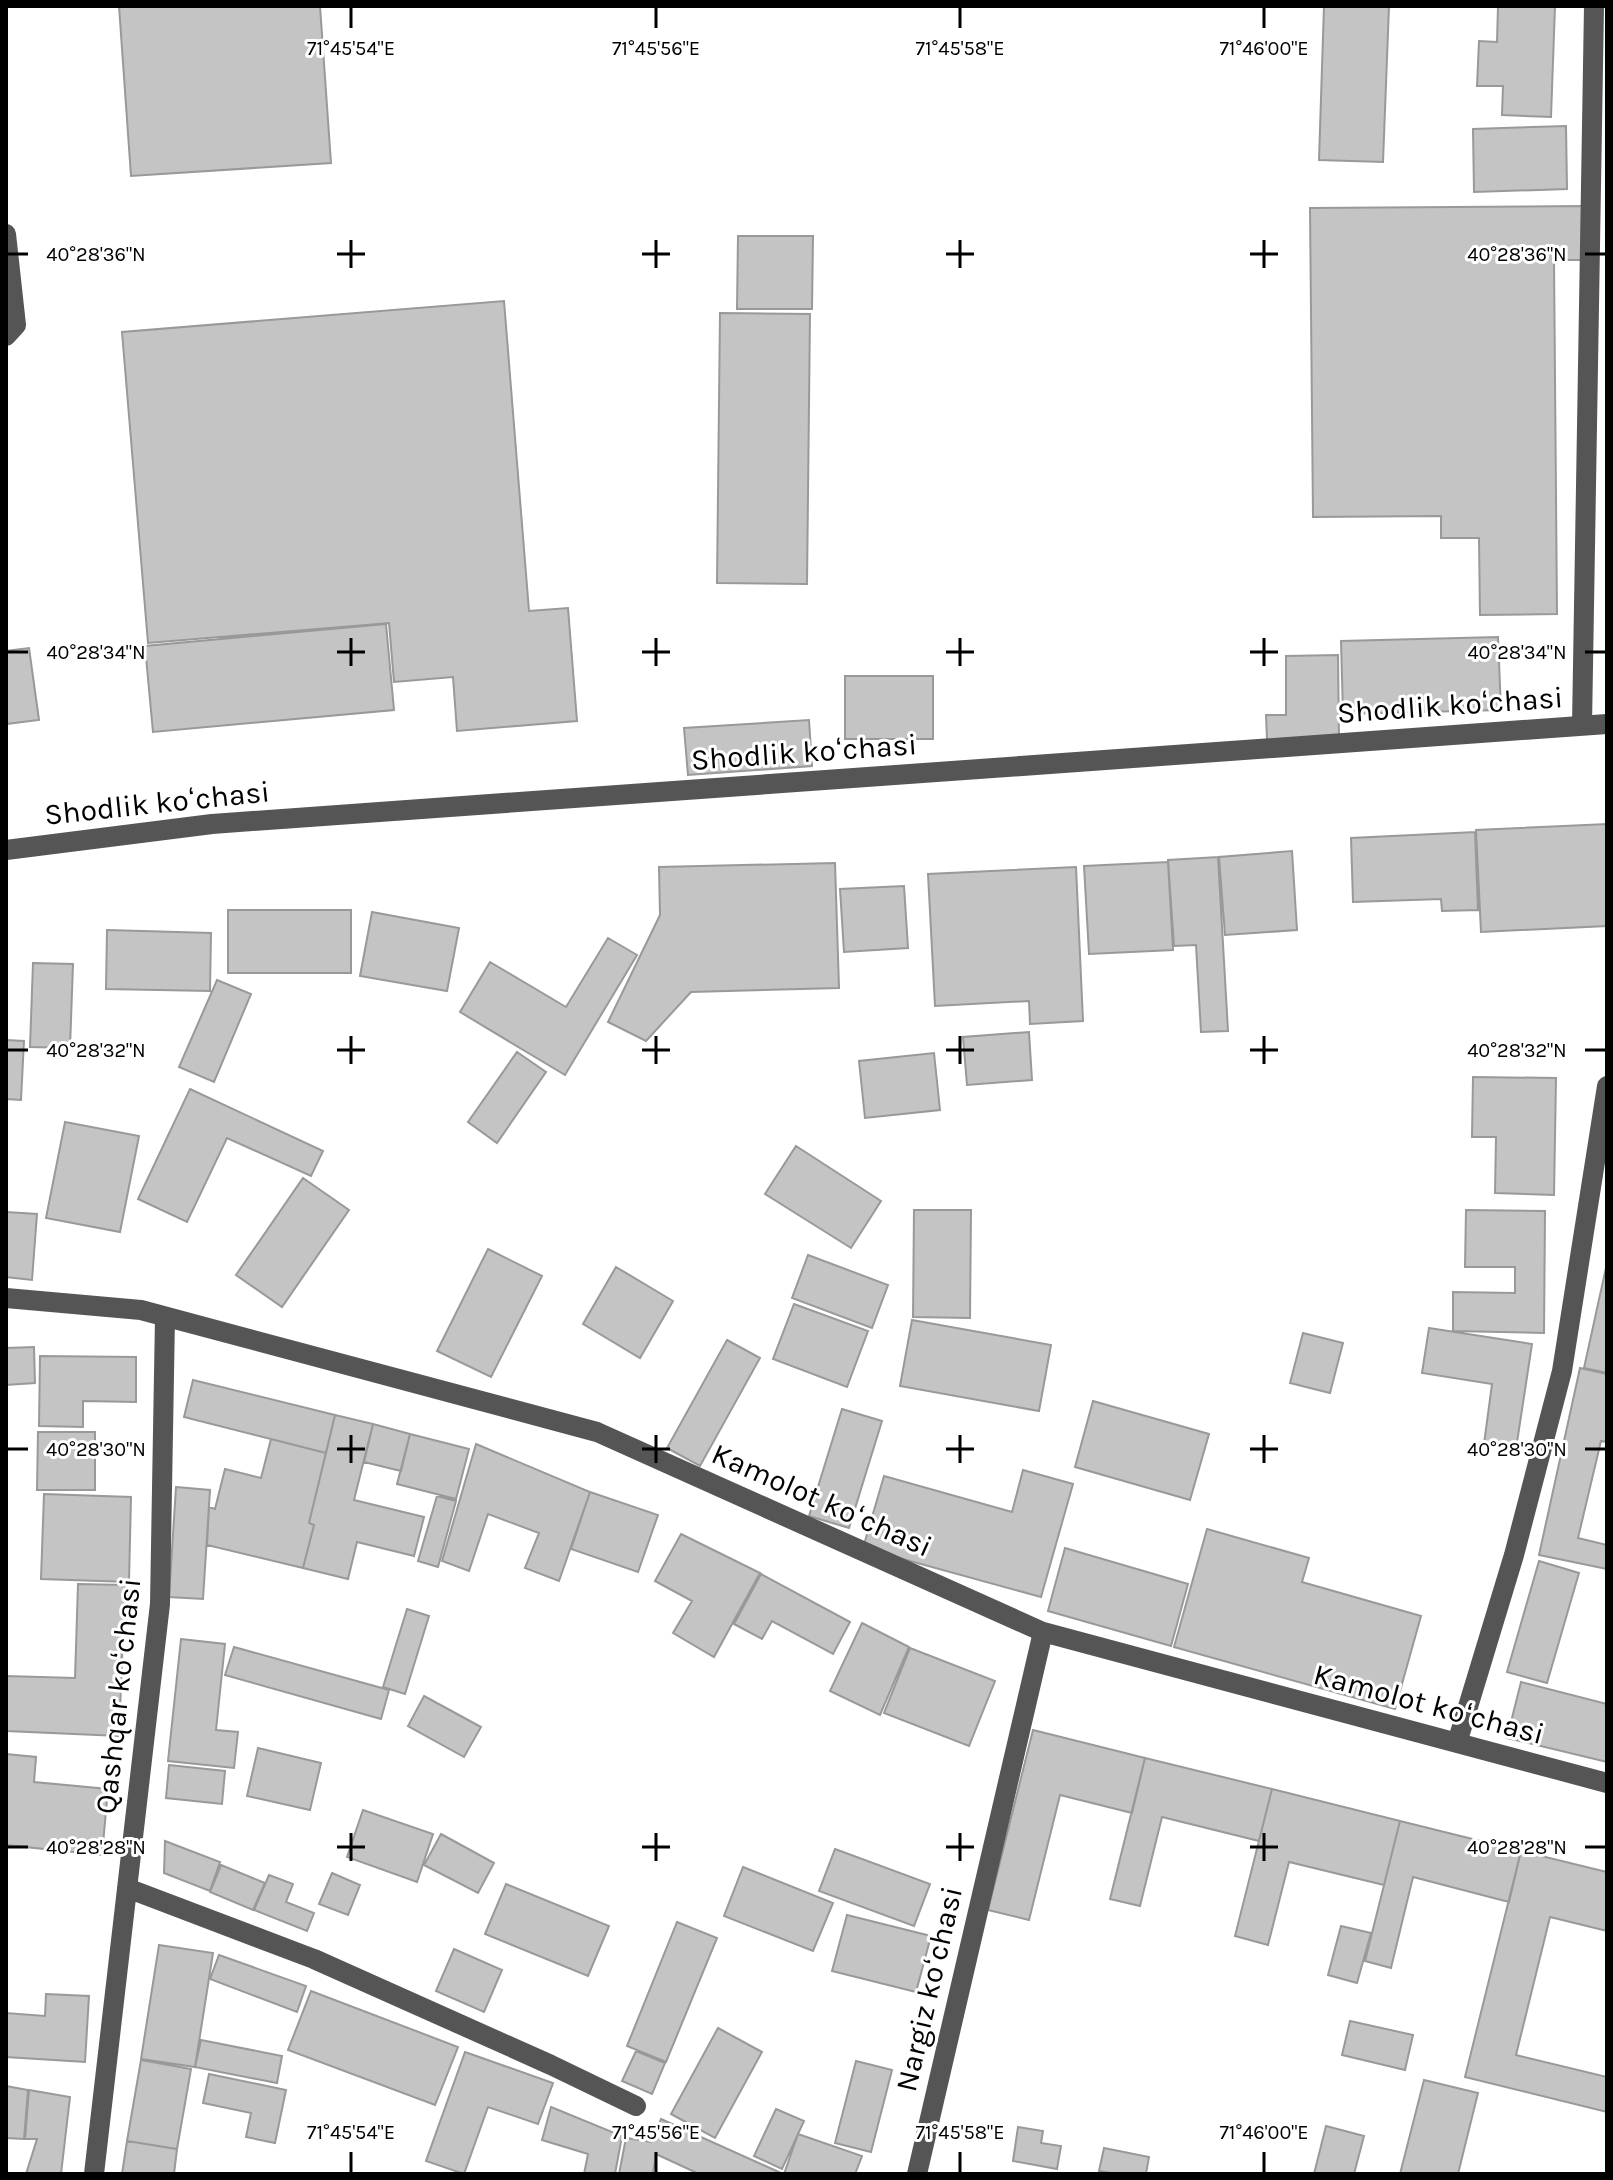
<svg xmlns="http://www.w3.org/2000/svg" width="1613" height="2180" viewBox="0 0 1613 2180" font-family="Karla,sans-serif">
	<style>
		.building { fill: #c4c4c4; stroke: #999; stroke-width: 2 }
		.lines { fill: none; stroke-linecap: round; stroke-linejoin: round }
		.minor { stroke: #555; stroke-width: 20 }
		.ticks { fill: none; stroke: #000; stroke-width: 3 }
		.labels { text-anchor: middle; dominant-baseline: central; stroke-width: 6; stroke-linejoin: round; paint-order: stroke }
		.street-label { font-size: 30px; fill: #000; stroke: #fff }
		.ticks-label { font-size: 20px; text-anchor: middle; fill: #000; stroke: #fff; stroke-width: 6; stroke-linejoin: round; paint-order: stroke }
	</style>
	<rect width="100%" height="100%" fill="#fff"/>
	<path class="building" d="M119,6H320L331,163L131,176Z
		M1324,6H1389L1383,162L1319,160Z
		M1498,6H1555L1551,117L1502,115L1503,86H1477L1479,41L1497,42Z
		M1566,126L1567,189L1474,192L1473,129Z
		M1585,206V260H1554L1557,614L1480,615L1479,538H1441V516L1313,517L1310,208Z
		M738,236H813L812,309H737Z
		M504,301L529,611L568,608L577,721L457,731L453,677L394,682L389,623L148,643L122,332Z
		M720,313L810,314L807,584L717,583Z
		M386,624L394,710L153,732L145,646Z
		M1498,637L1501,710L1343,714L1341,641Z
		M29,648L39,720L6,724V651Z
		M1338,655L1339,740H1267L1266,715H1286V656Z
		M845,676H933V739H845Z
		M809,720L812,766L688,775L684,728Z
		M1607,824V926L1481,932L1476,830Z
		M1475,832L1478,910L1442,911L1441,899L1353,902L1351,838Z
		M1292,851L1297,930L1225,935L1219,857Z
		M1218,857L1228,1031L1201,1032L1196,945L1174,946L1168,860Z
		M1168,862L1173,950L1089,954L1084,866Z
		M835,863L839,988L691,992L646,1041L608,1022L660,915L659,867Z
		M1076,867L1083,1021L1030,1024L1029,1001L935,1006L928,874Z
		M904,886L908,948L844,952L840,889Z
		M228,910H351V973H228Z
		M372,912L459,928L447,991L360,976Z
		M107,930L211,933L210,991L106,989Z
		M608,938L637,955L565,1075L460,1012L490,962L566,1007Z
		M33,963L73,964L70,1048L30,1047Z
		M217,980L251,994L214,1082L179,1067Z
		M1029,1032L1032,1080L967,1085L963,1037Z
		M6,1040L24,1041L21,1100L6,1099Z
		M517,1052L546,1072L497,1143L468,1122Z
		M934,1053L940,1110L865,1118L859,1061Z
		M1473,1077L1556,1078L1554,1195L1495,1193L1496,1137H1472Z
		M190,1089L323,1151L311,1176L227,1138L187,1222L138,1199Z
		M65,1122L139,1136L120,1232L46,1218Z
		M796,1146L881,1201L851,1248L765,1194Z
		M303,1178L349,1210L282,1307L236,1275Z
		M914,1210H971L970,1318L913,1317Z
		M1466,1210L1545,1211L1544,1333L1453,1331V1292L1515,1293V1267H1465Z
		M6,1212L37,1214L32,1280L6,1277Z
		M488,1249L542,1276L491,1377L437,1351Z
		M808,1255L888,1285L872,1328L792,1298Z
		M1607,1263V1373L1584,1368Z
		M616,1267L673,1301L640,1358L583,1324Z
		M794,1304L868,1331L847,1387L773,1359Z
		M912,1320L1051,1345L1039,1411L900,1386Z
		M1429,1328L1532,1344L1516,1449L1484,1444L1492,1384L1422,1373Z
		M1303,1333L1343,1343L1330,1393L1290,1383Z
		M727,1340L760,1358L700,1466L667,1448Z
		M34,1347L35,1383L6,1385V1348Z
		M40,1356L136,1357V1402L83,1401V1427L39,1426Z
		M1580,1368L1607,1374V1442L1601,1441L1578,1538L1607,1545V1569L1539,1555Z
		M193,1380L335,1415L326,1453L184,1417Z
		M1093,1401L1209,1434L1190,1500L1075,1467Z
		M842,1409L882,1421L849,1528L809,1516Z
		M335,1415L373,1424L354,1500L424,1517L414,1556L357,1542L348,1579L303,1568L314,1525L309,1523Z
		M373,1424L410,1434L401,1471L364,1462Z
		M38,1432H95V1490H37Z
		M410,1434L469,1449L456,1499L397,1484Z
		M271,1439L326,1453L309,1523L314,1525L303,1568L207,1545L209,1507L215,1509L225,1469L261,1478Z
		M476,1444L590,1492L559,1581L525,1568L539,1533L488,1514L469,1571L442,1561Z
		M1023,1470L1073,1484L1041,1597L863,1548L884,1476L1012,1512Z
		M176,1487L210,1490L203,1599L169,1597Z
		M590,1492L658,1515L638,1572L571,1549Z
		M44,1494L131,1497L129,1582L41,1579Z
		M437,1496L456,1501L438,1567L418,1561Z
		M1207,1529L1309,1558L1302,1582L1421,1616L1395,1709L1174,1647Z
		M681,1534L760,1573L714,1657L673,1633L692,1601L655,1581Z
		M1065,1548L1188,1584L1171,1646L1048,1611Z
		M1539,1561L1579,1573L1547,1683L1507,1672Z
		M761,1574L850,1622L833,1654L772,1621L762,1639L734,1624Z
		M78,1584L125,1585L119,1736L6,1731V1676L75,1678Z
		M407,1609L429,1616L405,1694L383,1687Z
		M862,1623L909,1647L880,1715L830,1691Z
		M181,1639L225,1644L216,1730L238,1732L234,1768L168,1761Z
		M234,1647L389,1690L381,1719L225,1675Z
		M910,1648L995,1681L969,1746L884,1713Z
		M1521,1682L1607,1704V1762L1507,1738Z
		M424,1696L481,1727L464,1757L408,1726Z
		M1033,1730L1145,1758L1132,1813L1060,1795L1029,1920L988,1910Z
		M258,1748L321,1763L310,1810L247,1796Z
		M6,1754L36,1757L34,1782L108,1789L102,1855L6,1845Z
		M1145,1758L1272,1789L1259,1841L1162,1817L1140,1906L1110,1899Z
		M169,1765L225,1771L222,1804L166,1798Z
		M1272,1789L1400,1821L1384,1885L1289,1862L1268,1945L1235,1936Z
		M363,1810L433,1834L417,1882L347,1857Z
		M1400,1821L1521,1851L1509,1902L1413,1877L1391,1968L1365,1961Z
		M441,1834L494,1863L478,1893L424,1865Z
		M165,1841L220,1862L210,1891L164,1873Z
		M835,1849L930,1884L914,1926L819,1891Z
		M1521,1851L1607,1872V1931L1550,1917L1516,2055L1607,2077V2112L1465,2077Z
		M221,1865L265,1883L253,1910L210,1892Z
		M743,1867L833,1903L813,1951L724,1916Z
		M332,1873L360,1885L348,1915L319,1904Z
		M269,1875L293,1884L286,1902L314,1913L307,1931L254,1910Z
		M506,1884L609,1926L588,1976L485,1934Z
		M847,1915L931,1936L916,1992L832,1971Z
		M677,1922L717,1938L666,2062L627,2046Z
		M1341,1926L1371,1933L1357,1983L1328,1975Z
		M159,1945L213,1953L195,2067L141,2059Z
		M454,1949L502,1970L484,2012L436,1991Z
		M219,1955L306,1986L297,2012L210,1979Z
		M311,1991L458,2047L435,2105L288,2050Z
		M46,1994L89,1996L85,2062L6,2057V2013L45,2016Z
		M1350,2021L1413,2035L1405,2070L1342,2055Z
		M718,2028L762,2052L715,2138L671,2114Z
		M201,2040L282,2056L277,2083L195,2067Z
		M636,2051L665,2063L652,2094L622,2081Z
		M465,2052L553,2083L538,2124L488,2107L464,2174L426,2161Z
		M141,2060L191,2069L177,2149L127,2141Z
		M856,2061L892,2070L871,2152L835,2143Z
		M209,2074L286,2090L275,2143L246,2137L251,2113L203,2103Z
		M1424,2080L1478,2093L1458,2174H1400Z
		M6,2086L28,2090L24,2139L6,2138Z
		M29,2090L70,2097L61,2174H26L37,2139H25Z
		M551,2107L622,2136L615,2174H584L588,2154L542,2140Z
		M776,2109L804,2121L782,2169L754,2156Z
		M661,2119L781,2173V2174H699L656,2154L653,2174H619L626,2138L651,2142Z
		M1326,2126L1364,2136L1354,2174H1314Z
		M1018,2127L1043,2131L1041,2143L1061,2146L1057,2169L1013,2161Z
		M798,2134L862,2156L855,2174H784Z
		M127,2141L177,2149L174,2174H122Z
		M1104,2148L1149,2157L1146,2174H1117L1099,2171Z"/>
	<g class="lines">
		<path class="minor" d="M6,234L16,325L6,336
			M1582,726L1594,6
			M6,850L212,824L1607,724
			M6,1298L141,1310L597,1432L1043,1632L1607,1783
			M1457,1743L1514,1555L1562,1371L1607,1086
			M127,1888L314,1959L551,2065L636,2106
			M94,2174L160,1604L165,1317
			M917,2174L1043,1632"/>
	</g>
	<path class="ticks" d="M351,8V28M656,8V28M960,8V28M1264,8V28M351,240V268M656,240V268M960,240V268M1264,240V268M8,254H28M337,254H365M642,254H670M946,254H974M1250,254H1278M1585,254H1605M351,638V666M656,638V666M960,638V666M1264,638V666M8,652H28M337,652H365M642,652H670M946,652H974M1250,652H1278M1585,652H1605M351,1036V1064M656,1036V1064M960,1036V1064M1264,1036V1064M8,1050H28M337,1050H365M642,1050H670M946,1050H974M1250,1050H1278M1585,1050H1605M351,1435V1463M656,1435V1463M960,1435V1463M1264,1435V1463M8,1449H28M337,1449H365M642,1449H670M946,1449H974M1250,1449H1278M1585,1449H1605M351,1833V1861M656,1833V1861M960,1833V1861M1264,1833V1861M8,1847H28M337,1847H365M642,1847H670M946,1847H974M1250,1847H1278M1585,1847H1605M351,2152V2172M656,2152V2172M960,2152V2172M1264,2152V2172"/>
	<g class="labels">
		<g class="street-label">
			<text transform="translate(1450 705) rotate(-4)">Shodlik koʻchasi</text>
			<text transform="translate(804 752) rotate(-4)">Shodlik koʻchasi</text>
			<text transform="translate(157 803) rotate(-6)">Shodlik koʻchasi</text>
			<text transform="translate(822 1500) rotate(24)">Kamolot koʻchasi</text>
			<text transform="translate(118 1696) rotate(-84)">Qashqar koʻchasi</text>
			<text transform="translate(1429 1704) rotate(15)">Kamolot koʻchasi</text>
			<text transform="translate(929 1989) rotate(-77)">Nargiz koʻchasi</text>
		</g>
	</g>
	<g class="ticks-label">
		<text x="351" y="55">71°45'54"E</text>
		<text x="656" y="55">71°45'56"E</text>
		<text x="960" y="55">71°45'58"E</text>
		<text x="1264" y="55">71°46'00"E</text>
		<text x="96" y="261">40°28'36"N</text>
		<text x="1517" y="261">40°28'36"N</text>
		<text x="96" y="659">40°28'34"N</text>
		<text x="1517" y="659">40°28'34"N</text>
		<text x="96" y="1057">40°28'32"N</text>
		<text x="1517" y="1057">40°28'32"N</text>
		<text x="96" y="1456">40°28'30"N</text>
		<text x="1517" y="1456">40°28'30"N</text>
		<text x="96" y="1854">40°28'28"N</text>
		<text x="1517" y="1854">40°28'28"N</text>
		<text x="351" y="2139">71°45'54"E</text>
		<text x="656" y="2139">71°45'56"E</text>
		<text x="960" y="2139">71°45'58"E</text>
		<text x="1264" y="2139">71°46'00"E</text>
	</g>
	<rect width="1613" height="2180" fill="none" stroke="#000000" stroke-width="16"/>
</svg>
